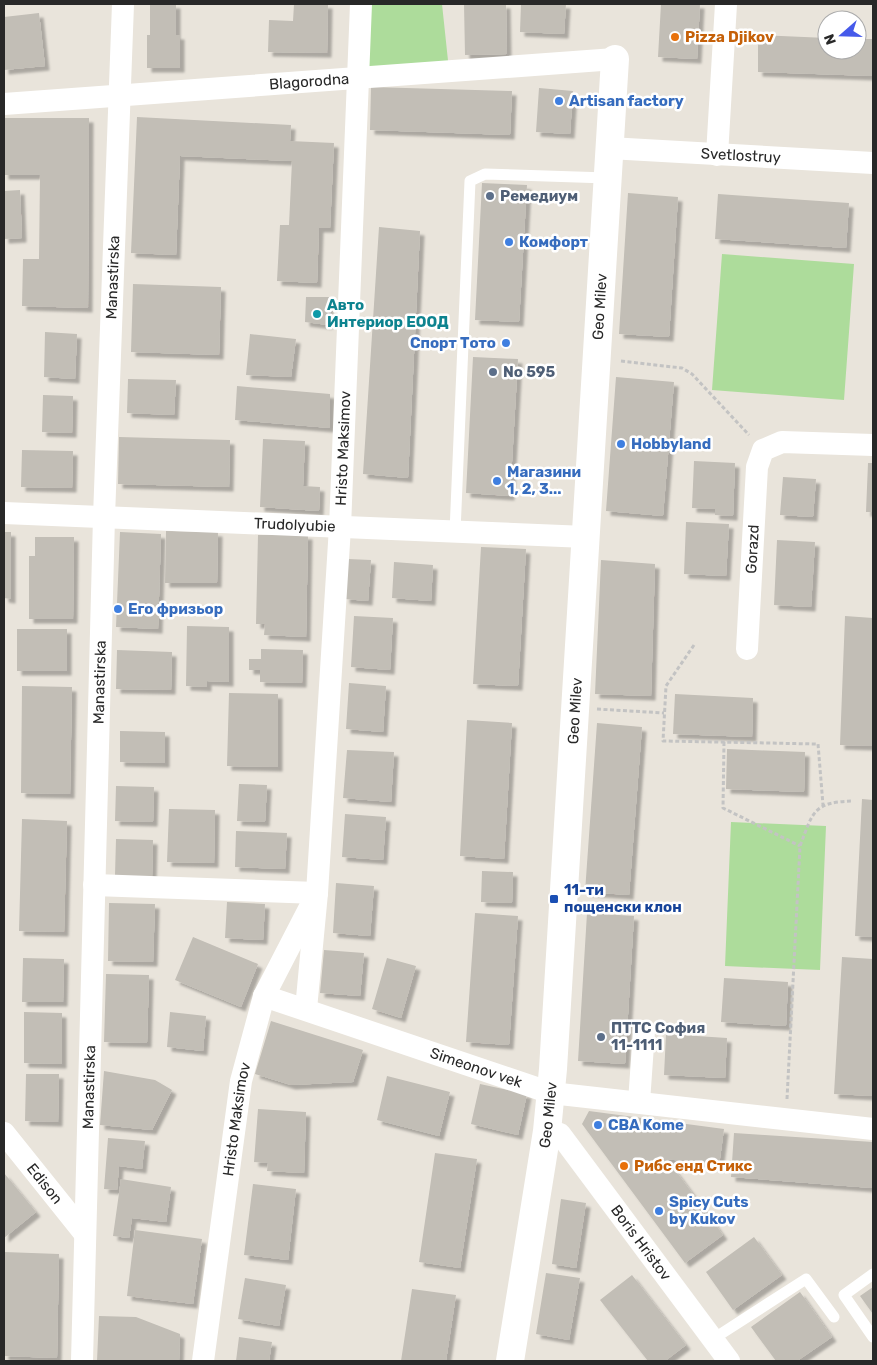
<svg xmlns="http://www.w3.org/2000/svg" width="877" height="1365" viewBox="0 0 877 1365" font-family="Rubik,sans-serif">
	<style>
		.green { fill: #addc9b }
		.building { fill: #c2beb6; filter: url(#shadow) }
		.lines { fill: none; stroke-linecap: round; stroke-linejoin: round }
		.path { stroke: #c3c3c3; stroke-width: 3; stroke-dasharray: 4 2.5; stroke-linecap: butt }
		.lane { stroke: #fff; stroke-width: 11 }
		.street { stroke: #fff; stroke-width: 22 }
		.secondary { stroke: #fff; stroke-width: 28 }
		.food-dot { fill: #e8710a; stroke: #fff; stroke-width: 2 }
		.shop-dot { fill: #3f7fe0; stroke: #fff; stroke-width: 2 }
		.service-dot { fill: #5c6f8a; stroke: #fff; stroke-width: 2 }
		.culture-dot { fill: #0f9aa8; stroke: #fff; stroke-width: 2 }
		.transit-dot { fill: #1a4fb4; stroke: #fff; stroke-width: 2 }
		.labels { text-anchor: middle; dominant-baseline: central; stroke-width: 5; stroke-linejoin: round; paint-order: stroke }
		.food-label { font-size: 15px; font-weight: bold; fill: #c56008; stroke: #fff; text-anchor: start }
		.street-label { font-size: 15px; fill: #282828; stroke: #fff }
		.shop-label { font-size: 15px; font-weight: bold; fill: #366cbe; stroke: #fff; text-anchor: start }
		.service-label { font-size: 15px; font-weight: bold; fill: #4e5e75; stroke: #fff; text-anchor: start }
		.culture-label { font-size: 15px; font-weight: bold; fill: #0d838f; stroke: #fff; text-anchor: start }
		.transit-label { font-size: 15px; font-weight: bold; fill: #164399; stroke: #fff; text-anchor: start }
	</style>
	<defs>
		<filter id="shadow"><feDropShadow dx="4.5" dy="4.5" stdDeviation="1" flood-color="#0004"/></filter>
	</defs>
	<rect width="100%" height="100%" fill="#e9e4db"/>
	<path class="green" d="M361,4H442L449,70L359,77Z
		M722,254L854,264L844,400L712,390Z
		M731,822L826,826L820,970L725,966Z"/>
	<path class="building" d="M150,4H176V35H180V68H147V35H150Z
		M294,4H328L327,53L268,52L269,20L293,21Z
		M464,4H506L507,54L465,55Z
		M521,4H566L564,34L520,32Z
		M661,4H700L697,59L658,57Z
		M39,13L45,66L4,70V17Z
		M758,35L827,38V50H857V39H873V76L758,72Z
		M371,87L512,91L510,135L370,130Z
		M539,88L573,91L570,134L536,132Z
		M137,117L291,125L290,141L334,143L330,228H319L317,283L277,281L280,225H289L292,161L180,156L176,255L131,253Z
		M4,118H89L88,308L22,306L23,259H39L40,175H4Z
		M482,183L527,185L519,322L475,320Z
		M20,190L22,238L4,239V191Z
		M628,193L678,197L669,337L619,334Z
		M718,194L849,203L846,248L715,239Z
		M379,227L420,231L408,478L363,474Z
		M133,284L221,287L219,355L131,352Z
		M306,297H329L328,325L305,322Z
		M45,332L77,334L75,379L44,377Z
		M250,334L296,339L291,377L246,375Z
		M473,357L518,359L510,496L466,493Z
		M616,377L674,382L663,516L606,511Z
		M128,379L176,380L174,415L127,413Z
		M237,386L330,394V428L235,420Z
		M43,395L73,396L72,433L42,432Z
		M119,437L230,440L229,487L118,484Z
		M263,439L305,441L303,486L320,487L319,511L260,507Z
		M22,450L73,451L72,488L21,487Z
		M694,461L735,463L733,516L715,515V509L692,508Z
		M868,463H873V512H866Z
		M783,477L816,479L813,517L780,515Z
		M686,522L729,524L726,576L684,574Z
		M166,531L218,532L217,583H165Z
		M4,532H11V599L4,598Z
		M120,532L161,534L158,629L116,627Z
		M258,535H308L306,637L264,635L265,624H256Z
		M35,537H74L73,619H29V556H35Z
		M777,540L815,542L811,607L774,605Z
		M481,547L526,549L518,686L473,684Z
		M348,559L371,560L368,601L345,599Z
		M601,560L655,564L651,696L595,694Z
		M394,562L433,565L431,601L392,598Z
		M354,616L393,618L390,670L351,667Z
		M845,616L873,618V746L840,745Z
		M187,626L229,627V682L207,681V687L186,686Z
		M17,629H67V671H17Z
		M261,649L303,650L302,683L260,682V670H249V659H261Z
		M117,650L172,652L171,690L116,689Z
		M349,683L386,686L383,732L346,729Z
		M22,686L72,687L70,794L21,793Z
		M229,693L278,694V767L227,766Z
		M675,694L753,698L752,737L673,734Z
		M467,720L512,723L504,859L460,856Z
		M597,723L642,727L629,895L585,892Z
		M120,731L165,732V763L120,762Z
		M727,749L805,752L804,792L726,789Z
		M347,750L394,752L391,802L343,798Z
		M239,784L267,785L265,822L237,821Z
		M116,786L154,787L153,822L115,821Z
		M862,799L873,800V937L855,936Z
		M169,809L215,810L214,863L167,862Z
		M345,814L386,817L383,860L342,857Z
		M22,819L67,821L64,932L19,931Z
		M236,831L287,833L285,869L235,867Z
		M116,839L153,840L152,877L115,875Z
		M482,871L513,872L512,903L481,902Z
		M336,883L374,886L370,936L333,933Z
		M227,902L265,904L263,940L225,938Z
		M109,903L155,904L153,962L108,961Z
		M475,913L518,916L509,1045L466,1042Z
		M587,913L634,916L625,1064L578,1061Z
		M193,937L258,964L241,1007L175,980Z
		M324,950L364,953L360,996L320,993Z
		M842,957L873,959V1096L834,1094Z
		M23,958L64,959L63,1002H22Z
		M387,958L416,966L401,1018L372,1009Z
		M106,974L149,975L147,1043L104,1042Z
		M724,978L788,982L786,1026L721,1022Z
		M24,1012L62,1013V1064L24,1063Z
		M170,1012L206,1016L203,1051L167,1047Z
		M271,1021L363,1050L353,1082L291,1085L255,1074Z
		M666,1034L727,1038L725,1078L664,1075Z
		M104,1071L155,1080L172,1090L152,1130L100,1125Z
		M26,1074H59L58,1122L25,1121Z
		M387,1076L450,1092L439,1136L377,1120Z
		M480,1084L527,1094L518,1135L471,1124Z
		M258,1109L306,1112L304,1173L267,1171L268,1163L254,1162Z
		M589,1111L724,1129L719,1166L667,1159L723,1235L685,1263L582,1124Z
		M734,1133L873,1142L872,1188L731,1177Z
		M108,1138L145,1141L142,1169L119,1166L117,1190L104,1189Z
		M435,1153L477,1159L460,1268L419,1262Z
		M4,1173L36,1212L4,1238Z
		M121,1179L171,1187L166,1222L132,1218L129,1238L113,1236Z
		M253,1184L296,1189L288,1260L244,1255Z
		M561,1199L586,1203L576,1268L552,1264Z
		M135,1230L202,1239L193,1304L127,1296Z
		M754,1237L782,1275L733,1310L706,1272Z
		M4,1252L59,1254L57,1358L4,1356Z
		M546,1273L580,1278L569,1340L536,1334Z
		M632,1275L686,1345L665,1361H648L600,1300Z
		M245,1278L286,1285L279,1326L238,1319Z
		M873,1287V1314L860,1296Z
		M412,1289L456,1295L446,1361H401Z
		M800,1292L832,1337L797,1361H776L751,1327Z
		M99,1316L136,1317L180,1334L179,1361H97Z
		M239,1337L272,1342L269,1361H236Z"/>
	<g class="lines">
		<path class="path" d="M621,361L682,368L692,374L749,435
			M694,645L666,686L663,741L818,744L823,805
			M597,709L664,713
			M724,742L723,808L800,846
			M787,1099L800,846C813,812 813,802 853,801"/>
		<path class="lane" d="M455,532L470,181L485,174L607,178
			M873,1274L844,1295L873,1337
			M713,1339L806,1279L834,1317"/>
		<g class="street">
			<path id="s1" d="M4,104L615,59"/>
			<path id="s2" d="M609,148L873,163"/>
			<path d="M717,155L726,4"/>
			<path id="s3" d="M4,513L586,537"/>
			<path id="s4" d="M747,649L757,467L763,450L782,442L873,445"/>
			<path d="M94,885L317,893"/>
			<path id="s5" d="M264,996L551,1093L873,1129"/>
			<path id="s6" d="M306,1009L317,893L340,527L361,4"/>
			<path d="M639,1102L644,1031"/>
			<path id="s7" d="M547,1131L560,1134L729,1361"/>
			<path id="s8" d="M4,1133L85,1234"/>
			<path id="s9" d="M82,1361L104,517L123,4"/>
			<path id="s10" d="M203,1361L241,1081L264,996L311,905"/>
		</g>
		<path class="secondary" id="s11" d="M510,1361L547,1131L553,1069L615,59"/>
	</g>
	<g class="food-dot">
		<circle cx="675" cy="37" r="5"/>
		<circle cx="624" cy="1166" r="5"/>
	</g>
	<g class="shop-dot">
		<circle cx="559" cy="101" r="5"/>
		<circle cx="509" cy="242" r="5"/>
		<circle cx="506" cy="343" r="5"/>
		<circle cx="621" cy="444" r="5"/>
		<circle cx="497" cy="481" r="5"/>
		<circle cx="118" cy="609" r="5"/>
		<circle cx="598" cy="1125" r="5"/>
		<circle cx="659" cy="1211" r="5"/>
	</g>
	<g class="service-dot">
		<circle cx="490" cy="196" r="5"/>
		<circle cx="493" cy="372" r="5"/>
		<circle cx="601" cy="1037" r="5"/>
	</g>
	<circle class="culture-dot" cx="317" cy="314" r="5"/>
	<rect class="transit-dot" x="549" y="894" width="10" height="10" rx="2.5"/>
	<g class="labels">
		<g class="food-label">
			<text x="685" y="37">Pizza Djikov</text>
			<text x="634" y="1166">Рибс енд Стикс</text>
		</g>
		<g class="street-label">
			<text stroke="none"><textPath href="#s1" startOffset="306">Blagorodna</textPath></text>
			<text stroke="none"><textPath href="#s2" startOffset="132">Svetlostruy</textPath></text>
			<text stroke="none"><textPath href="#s9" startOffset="1084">Manastirska</textPath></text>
			<text stroke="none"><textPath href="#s11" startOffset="1059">Geo Milev</textPath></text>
			<text stroke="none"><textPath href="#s6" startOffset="562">Hristo Maksimov</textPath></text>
			<text stroke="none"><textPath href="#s3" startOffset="291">Trudolyubie</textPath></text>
			<text stroke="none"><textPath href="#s4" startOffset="100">Gorazd</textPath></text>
			<text stroke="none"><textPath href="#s9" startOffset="679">Manastirska</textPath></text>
			<text stroke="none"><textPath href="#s11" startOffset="654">Geo Milev</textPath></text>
			<text stroke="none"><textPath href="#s5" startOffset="224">Simeonov vek</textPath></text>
			<text stroke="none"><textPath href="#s9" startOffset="274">Manastirska</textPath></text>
			<text stroke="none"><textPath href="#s11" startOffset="249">Geo Milev</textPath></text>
			<text stroke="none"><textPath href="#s10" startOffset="244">Hristo Maksimov</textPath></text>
			<text stroke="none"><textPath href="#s8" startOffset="65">Edison</textPath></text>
			<text stroke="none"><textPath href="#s7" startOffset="149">Boris Hristov</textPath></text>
		</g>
		<g class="shop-label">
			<text x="569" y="101">Artisan factory</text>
			<text x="519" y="242">Комфорт</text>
			<text x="496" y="343" text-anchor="end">Спорт Тото</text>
			<text x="631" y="444">Hobbyland</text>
			<text x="507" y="472">Магазини<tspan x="507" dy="17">1, 2, 3...</tspan></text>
			<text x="128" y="609">Его фризьор</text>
			<text x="608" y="1125">CBA Kome</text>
			<text x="669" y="1202">Spicy Cuts<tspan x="669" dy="17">by Kukov</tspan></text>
		</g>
		<g class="service-label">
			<text x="500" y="196">Ремедиум</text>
			<text x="503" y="372">No 595</text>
			<text x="611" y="1028">ПТТС София<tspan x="611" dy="17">11-1111</tspan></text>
		</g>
		<g class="culture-label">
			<text x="327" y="305">Авто<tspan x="327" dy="17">Интериор ЕООД</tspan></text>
		</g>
		<g class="transit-label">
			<text x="564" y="890">11-ти<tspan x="564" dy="17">пощенски клон</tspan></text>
		</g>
	</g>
	<rect width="877" height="1365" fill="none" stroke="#282828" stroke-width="10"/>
	<g transform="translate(842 35) rotate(250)"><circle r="24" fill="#ffffff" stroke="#a9a9a9"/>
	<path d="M0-4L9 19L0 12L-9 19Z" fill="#465aea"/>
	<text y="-8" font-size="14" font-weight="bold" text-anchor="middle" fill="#282828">N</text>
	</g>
</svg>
